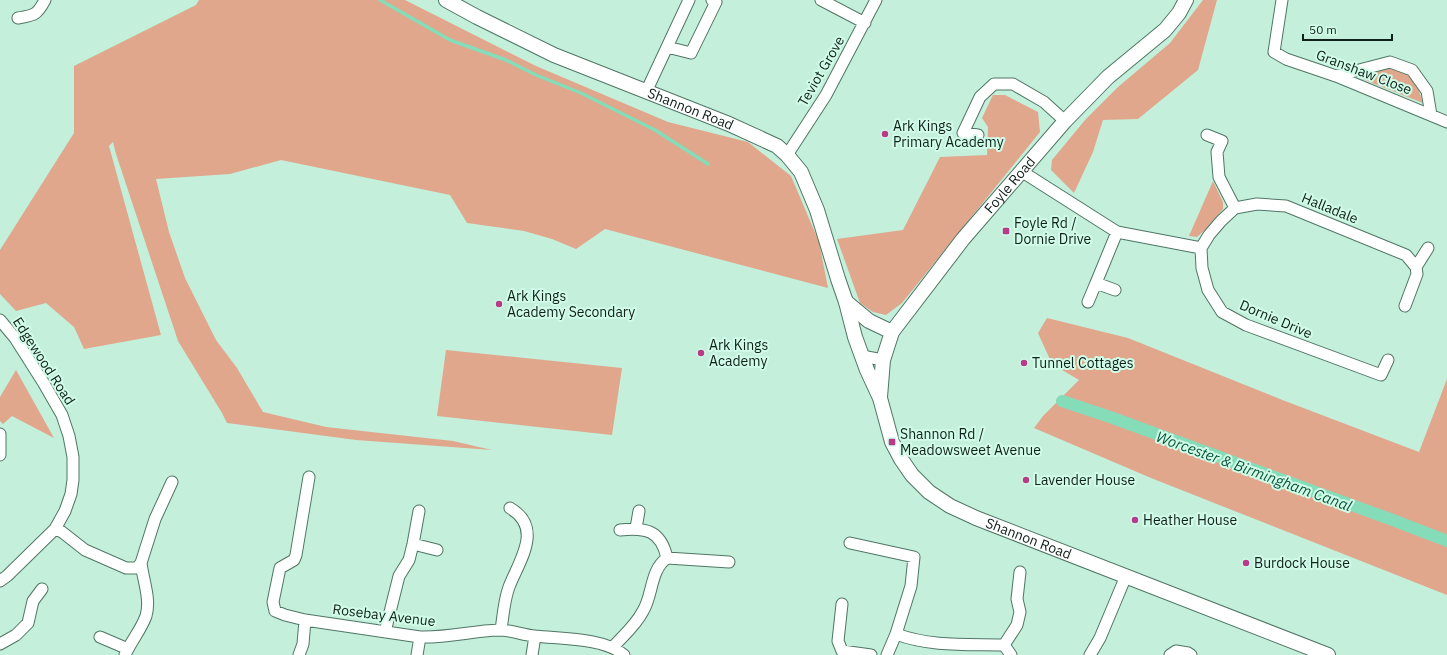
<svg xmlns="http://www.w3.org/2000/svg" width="1447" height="655" viewBox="0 0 1447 655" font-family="'IBM Plex Sans',sans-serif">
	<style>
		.green { fill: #e0a78d }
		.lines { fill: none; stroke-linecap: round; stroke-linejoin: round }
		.stream { stroke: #85dcb8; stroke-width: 3.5 }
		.canal { stroke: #85dcb8; stroke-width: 12 }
		.minor-casing { stroke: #4f7665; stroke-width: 13 }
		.tertiary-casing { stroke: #4f7665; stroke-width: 16 }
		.minor { stroke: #fff; stroke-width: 11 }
		.tertiary { stroke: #fff; stroke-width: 14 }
		.poi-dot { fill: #b83b8a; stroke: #d1fce8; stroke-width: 1.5 }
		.labels { text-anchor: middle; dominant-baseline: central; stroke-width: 4; stroke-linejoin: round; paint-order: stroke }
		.street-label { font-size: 14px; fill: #10201a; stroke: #d1fce8 }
		.poi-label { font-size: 14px; fill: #10201a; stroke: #d1fce8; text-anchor: start }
		.water-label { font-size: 15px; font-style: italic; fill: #0c543d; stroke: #d1fce8 }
	</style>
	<rect width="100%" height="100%" fill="#c4efdb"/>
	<path class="green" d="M199,0H405L536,66L668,122L748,142L791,176L819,242L828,288L605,229L576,249L552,239L524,231L467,223L450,195L281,160L230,174L156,179L169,232L185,278L216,340L237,368L263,412L326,427L453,441L492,450L356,440L227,423L222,413L178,341L116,154L113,142L109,146L161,335L84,349L74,327L46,303L16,311L0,294V250L74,133V66L196,5Z
		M1203,0H1217L1198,70L1138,119L1103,120L1093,152L1074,193L1051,170L1052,160L1085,120L1118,87L1170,43Z
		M1391,66L1408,73L1418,88L1423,103L1362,79C1369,70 1381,69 1391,66Z
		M993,95H1005L1038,112L1040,132L902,303L886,315L873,312L860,303L837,239L903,230L940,157L987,155L988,127L982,118Z
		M1213,181L1223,202V209L1206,229L1197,237L1189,236Z
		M1047,318L1128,338L1285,401L1419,452L1447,379V595L1151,478L1034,428L1043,416L1079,380L1052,364L1038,333Z
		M446,350L622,368L612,435L437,416Z
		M16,370L54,438L12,416L3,424L0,421V397Z"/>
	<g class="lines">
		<path class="stream" d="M380,0L450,40L506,60L536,75L581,93L655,130L708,164"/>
		<path class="canal" d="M1062,401L1110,417L1390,519L1447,541"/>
		<g class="minor-casing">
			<path id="minor" d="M821,0L865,23
				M1282,0L1274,52L1286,59L1336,76L1447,122
				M18,18C35,15 37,15 45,0
				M667,47L691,53L716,2L712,0
				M1336,76L1390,62L1412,70L1427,91L1431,115
				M646,92L689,0
				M978,135L963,133L980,97L994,84H1013L1044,102L1065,121
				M1207,135L1222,141L1217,152L1219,177L1235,208
				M787,155L826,95L876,0
				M1021,171L1117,232L1201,248L1202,268L1208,290L1222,312L1246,325L1381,375L1388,360
				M1201,248L1209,235L1221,221L1235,208L1257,204L1286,206L1406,255L1416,267L1417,274L1405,306
				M1416,267L1428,248
				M1115,290L1096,283L1117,232
				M1088,302L1096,283
				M0,320L15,338L43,382L62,415L69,436L73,457V480L71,494L65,511L55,529L7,576L0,581
				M862,355L867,357L883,360
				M0,434V455
				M309,477L296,555L294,560L280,568L273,602L275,611L285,615L305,620L420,637C447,638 472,631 499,630C511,630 523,635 535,636C560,639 605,638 624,655
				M636,528L639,511
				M55,529L62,532L85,550L126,568H137L141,563L155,519L172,482
				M620,530C645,527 661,530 667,558
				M850,543L914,557L911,586L896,634L887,655
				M413,544L437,550
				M842,604L838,641L842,651L871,655
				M501,630C503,617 504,600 509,587C519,561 544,528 510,508
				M385,632L399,576L409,560L413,544L419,511
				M896,634C931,647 968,644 1004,645L1017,625L1020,612L1017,599L1020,572
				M100,637L128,649
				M0,644L16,635L28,623L33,601L42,589
				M1004,645L1011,655
				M613,647C623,636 636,625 643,611C653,595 650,570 667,558L729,562
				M125,655C131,641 141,630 146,616C151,599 143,580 141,563
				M299,655L303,644L305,620
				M417,655L420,637
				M532,655L535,636
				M1090,655L1100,638L1126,576
				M1170,655L1176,651L1188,653L1191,655"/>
		</g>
		<g class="tertiary-casing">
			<g id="tertiary">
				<path id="s1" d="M446,0L477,17L554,55L729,124L777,146L787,155L801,172L817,210L838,279L846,302L855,337L867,370L880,398L892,442L901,459L912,475L929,492L950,506L976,518L1328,655"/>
				<path d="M846,302L869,321L892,332"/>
				<path id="s2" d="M880,397L883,360L892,332L963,239L1065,121L1108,77L1165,30L1179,13L1186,0"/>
			</g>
		</g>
		<use href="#minor" class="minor"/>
		<use href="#tertiary" class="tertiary"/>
	</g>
	<g class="poi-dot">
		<circle cx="885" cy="134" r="4"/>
		<rect x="1002" y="227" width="8" height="8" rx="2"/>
		<circle cx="499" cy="304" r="4"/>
		<circle cx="701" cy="353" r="4"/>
		<circle cx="1024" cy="363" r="4"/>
		<rect x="888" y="438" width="8" height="8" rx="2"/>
		<circle cx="1026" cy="480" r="4"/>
		<circle cx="1135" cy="520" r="4"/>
		<circle cx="1246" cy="563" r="4"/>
	</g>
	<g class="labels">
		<g class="street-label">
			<text transform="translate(821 71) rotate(-60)">Teviot Grove</text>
			<text transform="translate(1364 72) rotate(21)">Granshaw Close</text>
			<text stroke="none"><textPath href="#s1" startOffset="268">Shannon Road</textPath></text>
			<text stroke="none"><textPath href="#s2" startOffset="255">Foyle Road</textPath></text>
			<text transform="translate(1330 208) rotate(22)">Halladale</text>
			<text transform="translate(1276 319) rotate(23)">Dornie Drive</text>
			<text transform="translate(44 361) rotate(57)">Edgewood Road</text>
			<text stroke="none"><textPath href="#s1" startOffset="856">Shannon Road</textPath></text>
			<text transform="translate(384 615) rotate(7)">Rosebay Avenue</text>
		</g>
		<g class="poi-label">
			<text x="893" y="126">Ark Kings<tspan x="893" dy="16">Primary Academy</tspan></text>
			<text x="1014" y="223">Foyle Rd /<tspan x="1014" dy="16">Dornie Drive</tspan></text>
			<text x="507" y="296">Ark Kings<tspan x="507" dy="16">Academy Secondary</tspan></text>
			<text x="709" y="345">Ark Kings<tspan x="709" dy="16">Academy</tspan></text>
			<text x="1032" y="363">Tunnel Cottages</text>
			<text x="900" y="434">Shannon Rd /<tspan x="900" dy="16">Meadowsweet Avenue</tspan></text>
			<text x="1034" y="480">Lavender House</text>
			<text x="1143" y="520">Heather House</text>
			<text x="1254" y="563">Burdock House</text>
		</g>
		<g class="water-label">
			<text transform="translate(1254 471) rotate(20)">Worcester &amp; Birmingham Canal</text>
		</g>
	</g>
	<path d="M1303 34v6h89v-6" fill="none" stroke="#10201a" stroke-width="2"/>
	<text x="1309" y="34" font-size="12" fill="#10201a" stroke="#d1fce8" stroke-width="3" paint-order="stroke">50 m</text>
</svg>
